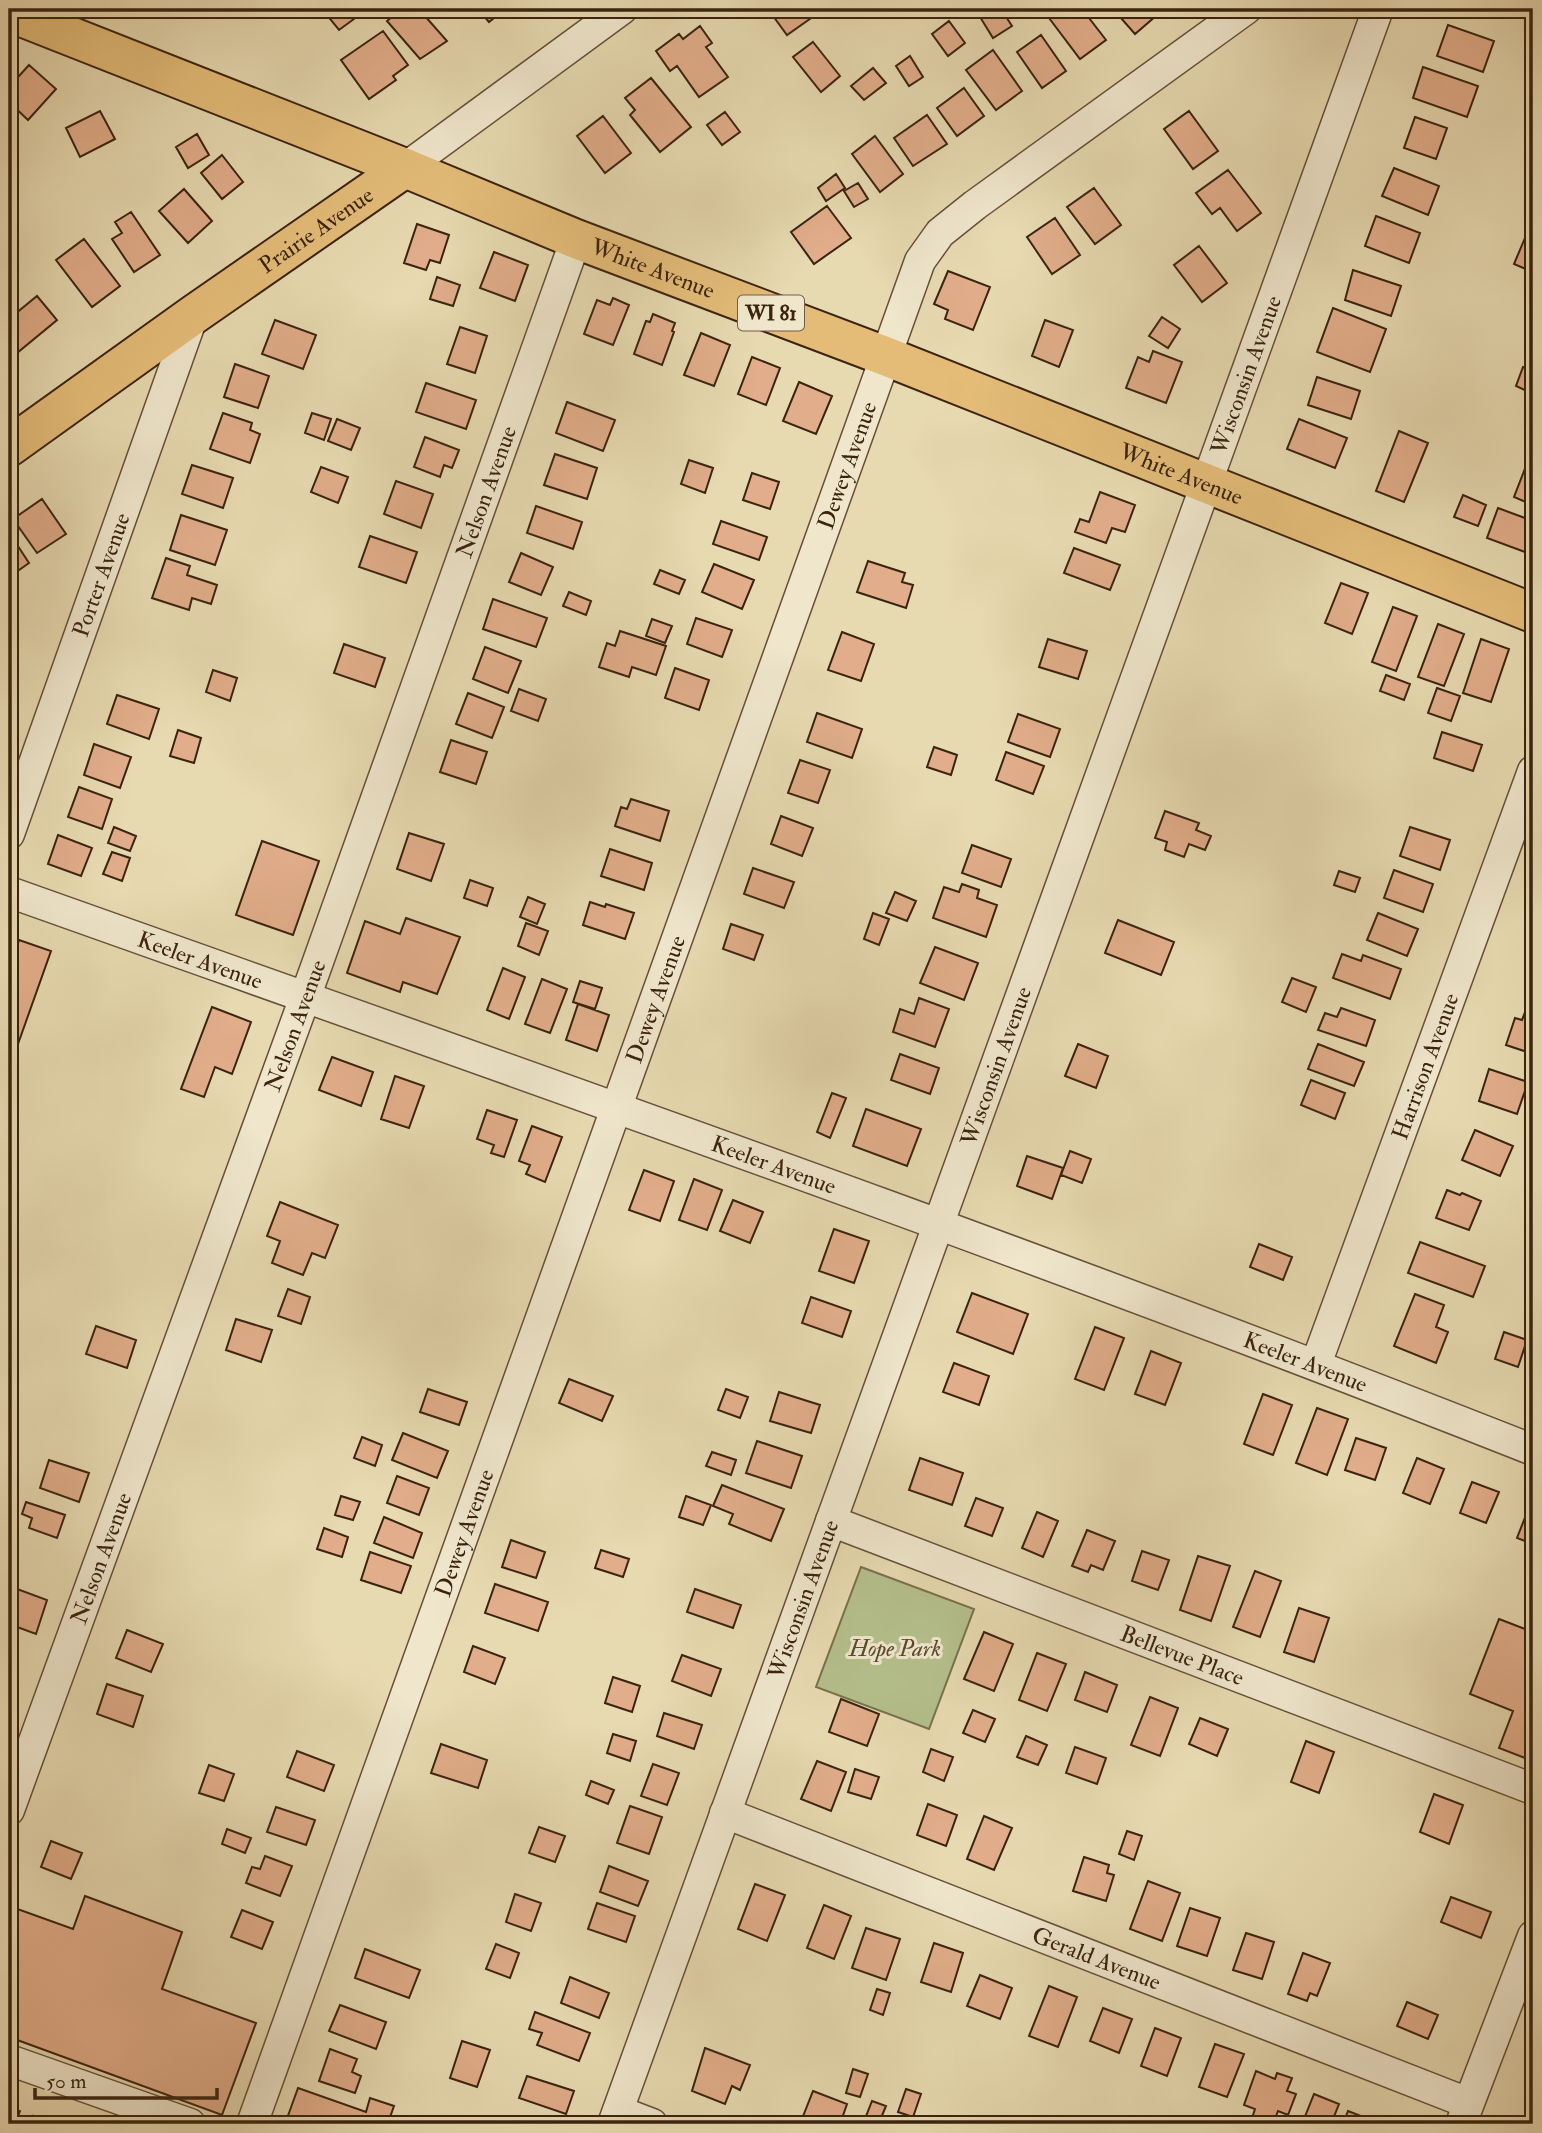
<svg xmlns="http://www.w3.org/2000/svg" width="1542" height="2133" viewBox="0 0 1542 2133" font-family="'IM FELL Double Pica',serif">
	<style>
		.green { fill: #b4bf8c; stroke: #77714e; stroke-width: 2 }
		.building { fill: #e1ad8a; stroke: #3a230f; stroke-width: 2 }
		.lines { fill: none; stroke-linecap: round; stroke-linejoin: round }
		.minor-casing { stroke: #655037; stroke-width: 33 }
		.major-casing { stroke: #3a230f; stroke-width: 42 }
		.minor { stroke: #efe6cc; stroke-width: 30 }
		.major { stroke: #e4bc78; stroke-width: 38 }
		.rail { stroke: #3a230f; stroke-width: 5; stroke-dasharray: 12 12; stroke-linecap: butt }
		.labels { text-anchor: middle; dominant-baseline: central; stroke-width: 6; stroke-linejoin: round; paint-order: stroke }
		.shield { fill: #efe6cc; stroke: #705e48; stroke-width: 2 }
		.shield-label { font-size: 21px; font-weight: bold; fill: #3a230f }
		.street-label { font-size: 23px; fill: #3a230f; stroke: #efe6cc }
		.park-label { font-size: 23px; font-style: italic; fill: #584a2e; stroke: #efe6cc }
	</style>
	<rect width="100%" height="100%" fill="#e7d9b0"/>
	<filter id="stains"><feTurbulence type="fractalNoise" baseFrequency=".00286" numOctaves="4"/><feColorMatrix values="0 0 0 0 .2 0 0 0 0 .09 0 0 0 0 .02 0 0 0 .5 -.17"/></filter>
	<radialGradient id="worn" r=".72"><stop offset=".6" stop-color="#630" stop-opacity="0"/><stop offset="1" stop-color="#630" stop-opacity=".3"/></radialGradient>
	<path class="green" d="M861,1567L974,1609L929,1729L816,1687Z"/>
	<path class="building" d="M322,9H359L362,13L339,30Z
		M401,9H430L424,15L447,41L420,59L387,21Z
		M478,9H505L489,22Z
		M768,9H809L814,16L787,35Z
		M995,9H1001L1012,26L993,38L980,17Z
		M1053,9H1082L1106,40L1080,59L1046,14Z
		M1113,9H1164L1135,34Z
		M949,21L965,43L948,56L932,34Z
		M1448,25L1494,41L1483,72L1437,56Z
		M700,26L712,43L706,47L728,77L699,97L677,66L670,71L656,51L679,34L683,39Z
		M383,31L408,65L393,76L396,80L369,99L341,60Z
		M1041,35L1066,71L1042,88L1017,52Z
		M813,42L840,76L821,92L793,57Z
		M993,50L1022,91L996,110L966,70Z
		M910,56L923,77L909,86L896,66Z
		M29,65L56,89L28,120L9,102V87Z
		M1423,67L1478,86L1467,117L1413,98Z
		M873,68L886,83L864,100L851,86Z
		M651,78L691,127L660,152L630,115L635,110L625,98Z
		M964,88L984,116L957,136L937,108Z
		M100,111L115,139L80,157L66,128Z
		M1189,111L1218,151L1193,169L1164,129Z
		M725,112L740,132L722,145L707,125Z
		M927,115L947,144L913,166L894,138Z
		M603,116L631,153L605,173L577,136Z
		M1415,117L1447,128L1436,159L1404,148Z
		M197,134L209,155L188,168L176,147Z
		M875,136L903,174L880,192L852,154Z
		M222,155L243,182L222,199L201,173Z
		M1394,168L1439,186L1428,215L1382,196Z
		M1228,170L1261,213L1237,231L1220,208L1212,214L1196,193Z
		M836,174L845,188L826,201L818,188Z
		M858,183L868,199L854,207L844,191Z
		M1094,188L1121,225L1095,244L1067,207Z
		M184,189L212,221L188,243L159,211Z
		M827,206L851,238L814,264L791,232Z
		M131,212L160,255L134,272L112,239L122,233L115,222Z
		M1376,216L1420,233L1409,263L1365,246Z
		M1055,218L1080,255L1052,274L1027,237Z
		M417,224L449,235L440,263L430,260L426,270L404,263Z
		M1530,226L1533,227V272L1514,264Z
		M84,239L120,286L92,307L56,260Z
		M1199,246L1227,283L1202,302L1174,265Z
		M494,252L528,265L515,301L480,288Z
		M1353,270L1401,286L1391,316L1345,300Z
		M948,271L990,287L973,330L945,319L948,310L934,304Z
		M437,277L460,285L453,306L430,299Z
		M37,296L57,320L17,353L9,343V319Z
		M613,298L629,305L613,345L584,334L597,300L610,305Z
		M1333,308L1386,329L1370,372L1317,352Z
		M653,314L675,323L672,331L674,332L662,365L634,354L646,321L650,322Z
		M1162,317L1180,329L1168,348L1149,336Z
		M275,320L316,335L303,369L262,354Z
		M1045,320L1073,330L1059,367L1032,356Z
		M460,327L487,336L475,373L447,364Z
		M701,333L730,345L714,386L684,375Z
		M1153,351L1182,362L1166,403L1126,388L1138,357L1149,362Z
		M752,357L780,368L766,405L738,394Z
		M235,364L269,376L258,408L224,397Z
		M1523,367L1533,371V394L1516,386Z
		M1317,377L1360,391L1351,419L1308,405Z
		M799,382L832,396L816,434L783,421Z
		M426,383L476,400L466,429L416,412Z
		M567,402L615,420L603,451L556,433Z
		M223,413L252,423L250,430L260,434L250,463L210,449Z
		M312,413L331,419L324,440L305,433Z
		M337,419L360,428L351,450L328,441Z
		M1299,419L1347,438L1335,468L1287,449Z
		M1399,431L1428,443L1404,502L1376,491Z
		M425,437L459,450L452,468L444,465L440,477L414,467Z
		M555,454L597,468L587,499L544,485Z
		M689,460L713,468L705,493L681,484Z
		M192,465L233,478L223,508L182,494Z
		M1526,466L1533,468V505L1514,497Z
		M321,467L348,477L338,503L311,492Z
		M752,473L779,482L770,509L743,500Z
		M396,481L433,494L421,528L384,514Z
		M1100,492L1135,505L1125,532L1112,528L1106,543L1075,532L1080,519L1089,522Z
		M1463,495L1486,505L1478,526L1454,517Z
		M42,499L66,534L37,553L13,519Z
		M536,506L582,522L573,549L527,533Z
		M1498,508L1533,521V555L1487,538Z
		M181,515L227,530L215,565L170,550Z
		M721,521L767,537L759,560L713,544Z
		M370,536L417,552L406,583L359,567Z
		M14,540L29,563L9,577V544Z
		M1074,548L1120,565L1110,590L1064,573Z
		M521,553L553,567L541,595L509,582Z
		M166,558L190,566L187,575L217,585L211,604L192,598L189,610L152,598Z
		M868,561L905,573L902,582L913,585L906,608L857,592Z
		M714,564L754,580L742,609L702,592Z
		M660,570L685,580L679,594L654,584Z
		M1341,583L1368,593L1352,634L1325,623Z
		M569,592L591,601L586,615L563,606Z
		M493,599L547,618L536,647L483,629Z
		M1393,607L1417,616L1396,671L1372,662Z
		M696,618L732,630L722,657L687,644Z
		M652,619L672,626L665,643L646,636Z
		M1438,624L1464,634L1444,686L1418,677Z
		M620,631L666,646L656,675L632,667L629,677L599,667L607,643L615,646Z
		M842,632L874,644L861,681L828,670Z
		M1048,639L1087,651L1078,679L1039,667Z
		M1481,639L1509,649L1491,702L1463,693Z
		M344,644L385,658L375,687L334,673Z
		M485,647L521,661L508,693L473,679Z
		M675,668L709,680L699,710L665,698Z
		M213,670L237,678L230,701L206,692Z
		M1386,675L1410,684L1404,700L1380,691Z
		M9,676L17,680L9,702Z
		M1437,688L1460,696L1451,721L1428,713Z
		M519,689L546,699L538,721L511,711Z
		M468,693L504,707L492,738L456,724Z
		M117,695L159,709L149,739L107,724Z
		M817,713L862,729L852,758L807,742Z
		M1018,714L1060,729L1050,757L1008,742Z
		M178,730L201,738L194,763L170,756Z
		M1442,732L1482,745L1473,771L1434,758Z
		M451,740L487,752L476,784L440,772Z
		M94,744L131,757L120,788L84,775Z
		M934,747L957,755L951,775L927,767Z
		M1006,752L1044,766L1033,794L996,780Z
		M800,760L830,770L818,803L788,793Z
		M79,787L112,799L102,829L68,817Z
		M631,799L669,811L660,841L615,826L621,807L627,809Z
		M1165,811L1199,823L1196,830L1211,836L1205,850L1189,844L1184,857L1165,850L1167,842L1155,838Z
		M781,816L813,828L802,856L771,844Z
		M114,827L136,836L130,851L108,843Z
		M1410,827L1450,840L1440,870L1400,856Z
		M409,833L444,844L431,881L397,869Z
		M58,835L92,848L81,876L48,864Z
		M262,841L319,861L293,935L236,915Z
		M972,845L1011,859L1001,887L962,873Z
		M610,849L652,863L644,890L601,876Z
		M112,852L130,858L122,881L103,874Z
		M753,868L794,882L784,908L744,894Z
		M1394,870L1433,884L1423,912L1384,898Z
		M1339,871L1360,878L1355,892L1334,885Z
		M470,880L493,888L487,906L464,898Z
		M962,884L979,890L977,898L997,905L986,937L933,918L944,887L959,892Z
		M895,892L916,901L907,921L886,913Z
		M528,897L545,904L537,924L520,917Z
		M590,902L605,907L606,904L634,913L625,939L583,925Z
		M873,913L889,919L879,945L864,939Z
		M1378,913L1418,929L1407,956L1367,940Z
		M406,918L460,937L437,994L403,982L400,992L347,973L365,921L400,934Z
		M1118,920L1174,942L1161,975L1105,953Z
		M526,923L548,931L539,955L518,946Z
		M731,924L763,935L754,960L723,949Z
		M19,940L51,951L18,1044L9,1040V968Z
		M935,947L978,963L964,1000L920,983Z
		M1342,954L1361,961L1363,955L1401,969L1390,999L1333,978Z
		M503,968L525,977L509,1019L487,1010Z
		M1292,978L1316,987L1306,1012L1282,1002Z
		M542,979L567,989L550,1033L525,1024Z
		M580,981L602,988L595,1009L573,1002Z
		M919,998L949,1009L935,1047L893,1032L900,1009L914,1014Z
		M578,1004L609,1015L597,1051L566,1040Z
		M212,1007L251,1022L232,1074L215,1067L204,1097L181,1089Z
		M1527,1007L1533,1009V1054L1506,1045L1515,1018L1522,1020Z
		M1341,1008L1375,1020L1366,1046L1318,1030L1325,1013L1337,1017Z
		M1078,1044L1108,1056L1096,1088L1065,1076Z
		M1318,1044L1364,1062L1354,1086L1308,1069Z
		M900,1054L939,1068L930,1094L891,1080Z
		M332,1057L373,1072L361,1106L319,1090Z
		M1489,1069L1528,1082L1517,1114L1479,1101Z
		M395,1076L424,1086L409,1128L381,1119Z
		M1311,1080L1345,1093L1335,1119L1301,1105Z
		M832,1093L846,1098L830,1138L817,1132Z
		M866,1109L921,1129L907,1166L853,1146Z
		M487,1110L517,1120L504,1157L491,1153L494,1145L477,1139Z
		M532,1126L562,1137L545,1182L526,1174L530,1165L519,1161Z
		M1475,1130L1513,1146L1500,1176L1462,1160Z
		M1070,1151L1091,1159L1082,1183L1061,1175Z
		M1027,1156L1063,1168L1052,1199L1017,1186Z
		M644,1170L674,1181L660,1221L629,1210Z
		M694,1179L722,1190L707,1230L679,1220Z
		M1447,1190L1460,1195L1462,1193L1481,1201L1469,1230L1436,1218Z
		M733,1200L763,1212L750,1243L720,1231Z
		M280,1202L338,1225L325,1258L312,1253L303,1275L272,1263L280,1241L267,1236Z
		M834,1229L869,1241L854,1283L819,1271Z
		M1420,1242L1485,1266L1473,1297L1408,1273Z
		M1259,1244L1292,1257L1283,1280L1250,1267Z
		M288,1289L310,1297L301,1324L278,1316Z
		M972,1293L1028,1314L1013,1354L957,1332Z
		M1415,1294L1444,1305L1436,1327L1448,1332L1436,1363L1394,1346Z
		M811,1297L851,1311L842,1337L802,1323Z
		M236,1319L272,1330L261,1362L226,1350Z
		M96,1326L136,1340L127,1368L86,1354Z
		M1095,1327L1124,1338L1104,1390L1075,1379Z
		M1504,1332L1527,1340L1518,1367L1495,1359Z
		M1151,1351L1181,1363L1165,1405L1135,1394Z
		M954,1363L989,1376L979,1405L943,1392Z
		M569,1379L613,1396L602,1421L559,1403Z
		M428,1389L467,1402L459,1425L420,1412Z
		M726,1389L748,1397L740,1418L718,1410Z
		M779,1392L820,1405L811,1433L770,1421Z
		M1263,1394L1292,1405L1273,1455L1244,1444Z
		M1317,1408L1348,1419L1327,1475L1296,1463Z
		M403,1433L448,1451L437,1478L392,1460Z
		M362,1437L382,1445L375,1466L354,1458Z
		M1356,1438L1386,1448L1375,1480L1345,1470Z
		M757,1441L802,1456L791,1488L746,1473Z
		M712,1452L736,1460L731,1475L706,1466Z
		M920,1458L963,1473L952,1505L909,1490Z
		M1417,1458L1444,1469L1430,1504L1403,1493Z
		M49,1460L89,1473L79,1502L40,1488Z
		M397,1476L429,1488L419,1515L387,1503Z
		M1472,1482L1499,1492L1486,1523L1460,1513Z
		M722,1485L784,1509L771,1541L729,1524L733,1514L713,1506Z
		M341,1496L360,1502L353,1520L335,1515Z
		M686,1496L711,1505L703,1525L679,1517Z
		M1533,1497V1544L1517,1538Z
		M976,1498L1003,1508L992,1536L965,1526Z
		M26,1502L65,1515L57,1538L29,1528L32,1518L22,1514Z
		M1037,1512L1058,1521L1043,1557L1022,1548Z
		M384,1517L422,1533L413,1558L374,1543Z
		M324,1528L348,1537L342,1557L317,1549Z
		M1087,1530L1115,1541L1103,1570L1091,1565L1088,1572L1072,1566Z
		M511,1540L545,1552L536,1578L502,1567Z
		M601,1550L629,1559L623,1577L595,1568Z
		M1142,1551L1169,1560L1158,1590L1132,1581Z
		M370,1552L411,1566L401,1593L361,1580Z
		M1198,1556L1230,1566L1211,1621L1180,1610Z
		M1255,1571L1281,1581L1260,1637L1233,1627Z
		M495,1584L548,1602L538,1631L485,1613Z
		M9,1586L47,1600L36,1634L9,1624Z
		M695,1589L741,1605L733,1628L687,1612Z
		M1299,1608L1329,1618L1314,1662L1284,1652Z
		M1499,1619L1533,1632V1761L1499,1748L1513,1711L1470,1694Z
		M127,1630L163,1644L151,1672L116,1658Z
		M984,1632L1013,1644L994,1691L964,1679Z
		M473,1646L505,1658L495,1684L464,1672Z
		M1037,1653L1066,1664L1047,1711L1019,1700Z
		M682,1655L721,1669L711,1696L672,1681Z
		M1085,1672L1117,1685L1107,1712L1075,1700Z
		M613,1677L640,1686L632,1712L605,1703Z
		M107,1684L143,1696L133,1727L97,1714Z
		M1150,1697L1178,1708L1160,1756L1131,1745Z
		M841,1699L879,1714L867,1746L829,1732Z
		M973,1710L995,1719L985,1742L963,1733Z
		M664,1713L702,1725L694,1749L657,1736Z
		M1200,1718L1228,1729L1217,1756L1189,1744Z
		M613,1734L636,1741L630,1761L607,1753Z
		M1026,1736L1047,1745L1038,1765L1017,1757Z
		M1306,1741L1334,1752L1319,1793L1291,1782Z
		M441,1744L487,1760L478,1788L431,1773Z
		M1075,1747L1106,1758L1097,1784L1066,1773Z
		M931,1749L953,1757L944,1781L923,1772Z
		M297,1751L334,1765L324,1791L287,1777Z
		M817,1761L846,1772L831,1811L801,1799Z
		M653,1764L679,1773L667,1805L641,1796Z
		M209,1765L234,1774L224,1801L199,1793Z
		M855,1769L879,1777L871,1799L848,1792Z
		M591,1781L614,1790L608,1804L586,1795Z
		M1434,1794L1463,1805L1449,1844L1420,1832Z
		M928,1804L957,1815L946,1846L917,1835Z
		M630,1806L662,1817L649,1854L617,1843Z
		M276,1807L315,1820L306,1845L267,1832Z
		M984,1816L1012,1828L994,1870L967,1859Z
		M539,1827L565,1836L555,1862L529,1853Z
		M227,1829L251,1838L245,1853L222,1844Z
		M1127,1831L1142,1836L1134,1860L1119,1854Z
		M51,1841L82,1853L71,1879L41,1867Z
		M265,1856L292,1866L280,1896L246,1883L252,1867L260,1869Z
		M1084,1857L1109,1865L1107,1873L1114,1875L1106,1901L1073,1891Z
		M609,1866L648,1881L638,1906L600,1892Z
		M1148,1881L1180,1893L1162,1941L1130,1929Z
		M755,1884L785,1895L767,1941L738,1929Z
		M515,1894L541,1903L531,1931L506,1922Z
		M85,1896L182,1932L162,1989L256,2023L222,2115L9,2037V1916L12,1907L73,1929Z
		M1451,1897L1491,1912L1481,1938L1441,1922Z
		M597,1903L635,1916L626,1942L588,1929Z
		M824,1905L851,1916L834,1959L807,1948Z
		M1190,1908L1220,1918L1207,1956L1177,1946Z
		M242,1910L273,1922L262,1949L231,1937Z
		M866,1928L900,1939L886,1980L852,1968Z
		M1246,1933L1274,1942L1262,1979L1233,1970Z
		M934,1943L963,1953L951,1992L921,1982Z
		M496,1944L519,1953L510,1978L486,1969Z
		M365,1949L420,1970L409,1998L355,1978Z
		M1303,1953L1330,1963L1317,1996L1310,1993L1307,2001L1288,1994Z
		M980,1975L1012,1988L1000,2019L967,2006Z
		M570,1977L609,1993L599,2018L561,2003Z
		M1049,1986L1077,1997L1058,2047L1029,2036Z
		M877,1989L890,1993L883,2015L870,2010Z
		M1407,2002L1438,2015L1428,2039L1397,2026Z
		M340,2005L386,2022L376,2049L329,2031Z
		M1103,2008L1132,2019L1119,2053L1090,2041Z
		M535,2012L590,2033L579,2061L537,2045L542,2033L529,2029Z
		M1155,2028L1181,2038L1167,2076L1141,2066Z
		M462,2041L490,2050L477,2087L450,2078Z
		M1215,2044L1244,2054L1227,2097L1199,2087Z
		M705,2048L750,2065L740,2090L732,2086L725,2104L692,2091Z
		M330,2049L357,2059L352,2072L361,2076L355,2093L319,2081Z
		M853,2069L868,2074L860,2097L846,2093Z
		M1256,2071L1275,2079L1277,2073L1292,2078L1287,2091L1296,2094L1288,2115L1278,2111L1273,2124H1250L1255,2109L1244,2105Z
		M527,2076L574,2091L566,2114L519,2098Z
		M298,2088L366,2112L370,2098L394,2106L388,2123L392,2124H285Z
		M906,2089L921,2094L913,2117L898,2112Z
		M813,2091L847,2104L840,2124H800Z
		M1314,2094L1339,2104L1331,2124H1302Z
		M872,2101L886,2106L881,2118L897,2124H863Z
		M1348,2111L1361,2116L1358,2124H1343Z"/>
	<g class="lines">
		<g class="minor-casing">
			<g id="minor">
				<path d="M405,168L622,9"/>
				<path id="s1" d="M9,834L193,315"/>
				<path id="s2" d="M9,892C518,1073 1030,1251 1533,1450"/>
				<path id="s3" d="M1316,1364L1533,771"/>
				<path id="s4" d="M831,1521L1533,1789"/>
				<path id="s5" d="M9,1810L315,970L576,239"/>
				<path id="s6" d="M725,1813L1468,2103"/>
				<path d="M9,2060L190,2124"/>
				<path d="M618,2111L652,2124"/>
				<path id="s7" d="M252,2124L920,261L940,233L975,205L1246,9"/>
				<path id="s8" d="M613,2124L1378,9"/>
				<path d="M1461,2124L1533,1936"/>
			</g>
		</g>
		<g class="major-casing">
			<g id="major">
				<path id="s9" d="M9,12L405,168L576,239L885,356L1533,613"/>
				<path id="s10" d="M9,447L193,315L405,168"/>
			</g>
		</g>
		<use href="#minor" class="minor"/>
		<use href="#major" class="major"/>
		<path class="rail" d="M9,2109L53,2124"/>
	</g>
	<g class="labels">
		<rect class="shield" x="738" y="295.5" width="66" height="35" rx="5"/>
		<g class="shield-label">
			<text x="771" y="313">WI 81</text>
		</g>
		<g class="street-label">
			<text stroke="none"><textPath href="#s10" startOffset="376">Prairie Avenue</textPath></text>
			<text stroke="none"><textPath href="#s9" startOffset="693">White Avenue</textPath></text>
			<text stroke="none"><textPath href="#s8" startOffset="1860">Wisconsin Avenue</textPath></text>
			<text stroke="none"><textPath href="#s7" startOffset="1762">Dewey Avenue</textPath></text>
			<text stroke="none"><textPath href="#s9" startOffset="1260">White Avenue</textPath></text>
			<text stroke="none"><textPath href="#s5" startOffset="1402">Nelson Avenue</textPath></text>
			<text stroke="none"><textPath href="#s1" startOffset="275">Porter Avenue</textPath></text>
			<text stroke="none"><textPath href="#s2" startOffset="203">Keeler Avenue</textPath></text>
			<text stroke="none"><textPath href="#s7" startOffset="1195">Dewey Avenue</textPath></text>
			<text stroke="none"><textPath href="#s5" startOffset="835">Nelson Avenue</textPath></text>
			<text stroke="none"><textPath href="#s8" startOffset="1125">Wisconsin Avenue</textPath></text>
			<text stroke="none"><textPath href="#s3" startOffset="317">Harrison Avenue</textPath></text>
			<text stroke="none"><textPath href="#s2" startOffset="812">Keeler Avenue</textPath></text>
			<text stroke="none"><textPath href="#s2" startOffset="1379">Keeler Avenue</textPath></text>
			<text stroke="none"><textPath href="#s7" startOffset="628">Dewey Avenue</textPath></text>
			<text stroke="none"><textPath href="#s5" startOffset="268">Nelson Avenue</textPath></text>
			<text stroke="none"><textPath href="#s8" startOffset="558">Wisconsin Avenue</textPath></text>
			<text stroke="none"><textPath href="#s4" startOffset="376">Bellevue Place</textPath></text>
			<text stroke="none"><textPath href="#s6" startOffset="399">Gerald Avenue</textPath></text>
		</g>
		<g class="park-label">
			<text x="895" y="1648">Hope Park</text>
		</g>
	</g>
	<rect width="1542" height="2133" fill="none" stroke="#e7d9b0" stroke-width="35"/>
	<rect x="10" y="10" width="1521" height="2112" fill="none" stroke="#3a230f" stroke-width="3.5"/>
	<rect x="18" y="18" width="1507" height="2098" fill="none" stroke="#3a230f" stroke-width="2"/>
	<path d="M35 2088v10h182v-10" fill="none" stroke="#3a230f" stroke-width="3.5"/>
	<text x="46" y="2088" font-size="21" fill="#3a230f" stroke="#efe6cc" stroke-width="5" paint-order="stroke">50 m</text>
	<rect width="100%" height="100%" filter="url(#stains)"/>
	<rect width="100%" height="100%" fill="url(#worn)"/>
</svg>
